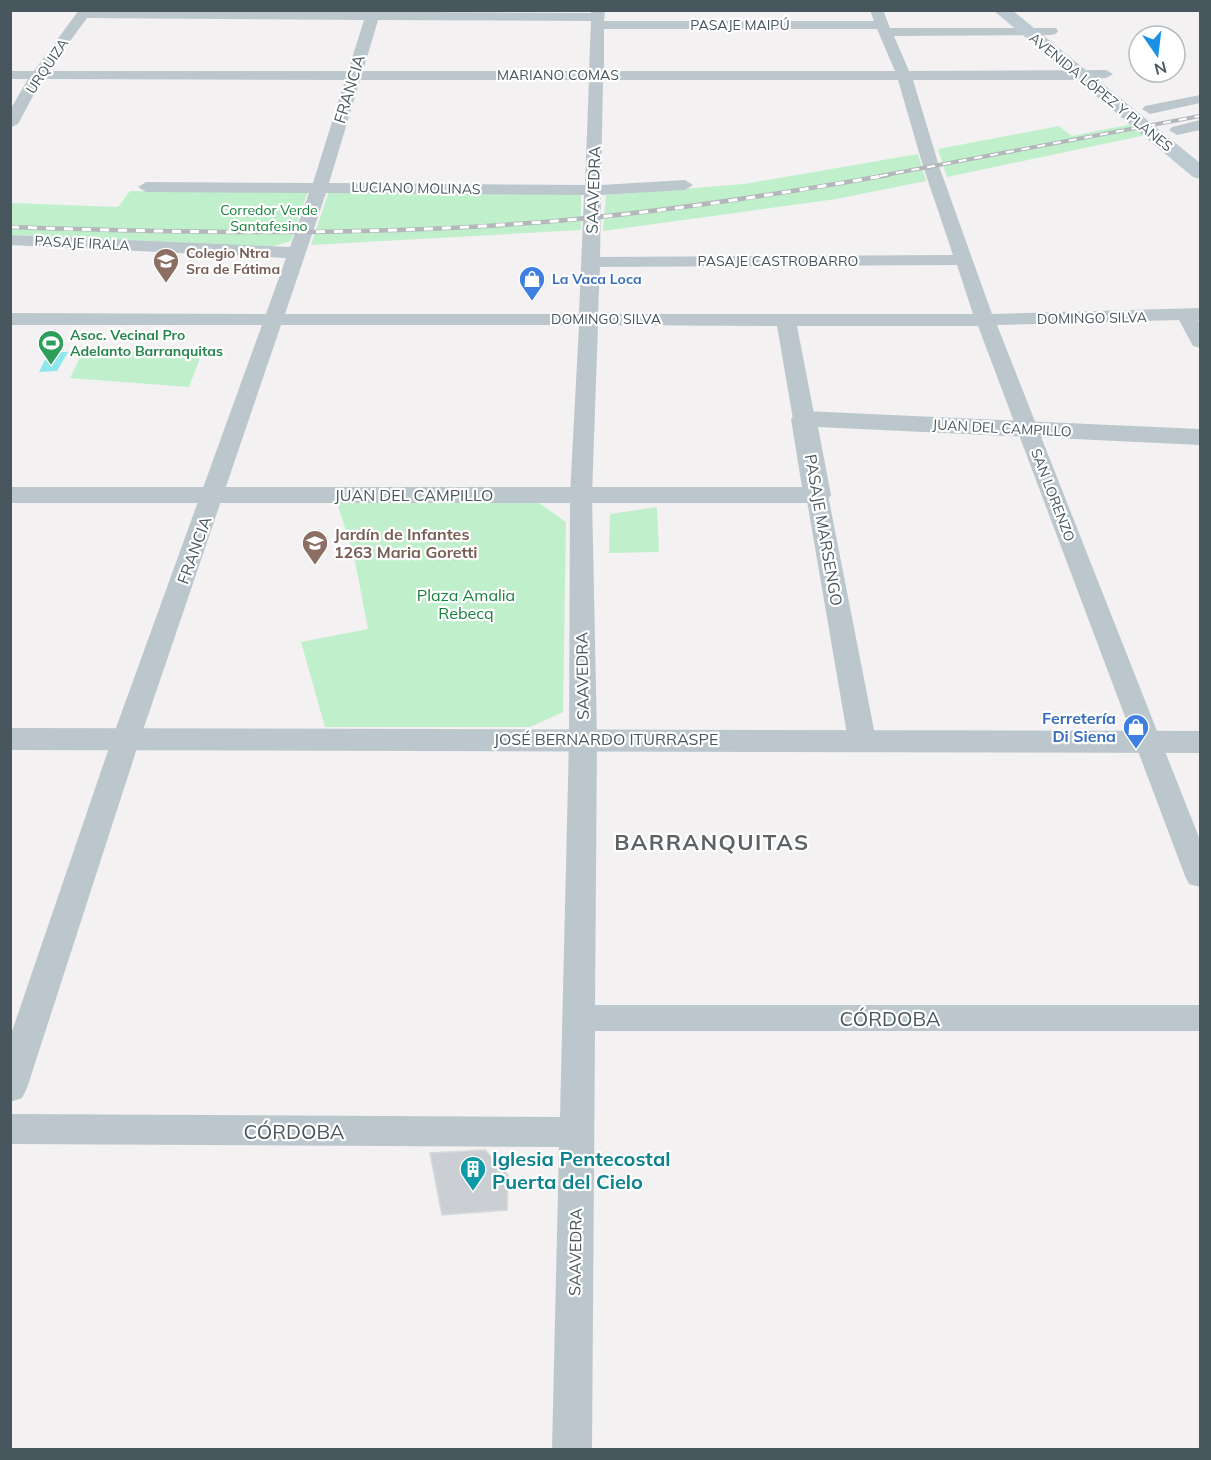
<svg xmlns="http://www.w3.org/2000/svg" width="1211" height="1460" viewBox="0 0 1211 1460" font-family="Mulish,sans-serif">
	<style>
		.green { fill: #c0f0cb }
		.water { fill: #8de7ec }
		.building { fill: #cbcfd3; stroke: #d5d8dc; stroke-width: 1.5 }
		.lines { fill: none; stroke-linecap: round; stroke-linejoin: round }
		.minor { fill: #bcc7cd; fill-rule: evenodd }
		.tertiary { fill: #bcc7cd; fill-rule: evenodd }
		.secondary { fill: #bdcad2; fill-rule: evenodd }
		.rail-far1-casing { stroke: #b3b7bb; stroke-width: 4 }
		.rail-casing { stroke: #b3b7bb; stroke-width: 4.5 }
		.rail-far1 { stroke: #fff; stroke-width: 2; stroke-dasharray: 8; stroke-linecap: butt }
		.rail { stroke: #fff; stroke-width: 3; stroke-dasharray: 9; stroke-linecap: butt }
		.labels { text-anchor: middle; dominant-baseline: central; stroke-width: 4.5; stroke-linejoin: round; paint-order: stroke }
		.far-street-label { font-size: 14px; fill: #48575e; stroke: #fff }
		.far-park-label { font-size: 14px; fill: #18813c; stroke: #fff }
		.far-education-label { font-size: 14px; font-weight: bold; fill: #785e54; stroke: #fff; text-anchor: start }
		.far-shop-label { font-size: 14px; font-weight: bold; fill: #366cbe; stroke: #fff; text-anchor: start }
		.far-leisure-label { font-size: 14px; font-weight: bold; fill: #27864d; stroke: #fff; text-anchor: start }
		.street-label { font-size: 16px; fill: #48575e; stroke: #fff }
		.education-label { font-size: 16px; font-weight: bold; fill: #785e54; stroke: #fff; text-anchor: start }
		.park-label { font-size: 16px; fill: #18813c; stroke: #fff }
		.shop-label { font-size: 16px; font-weight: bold; fill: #366cbe; stroke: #fff; text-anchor: end }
		.near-street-label { font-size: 20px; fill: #48575e; stroke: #fff }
		.near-culture-label { font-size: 20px; font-weight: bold; fill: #0d838f; stroke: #fff; text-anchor: start }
		.district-label { font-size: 22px; font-weight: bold; letter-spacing: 1.5px; fill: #5d6266; stroke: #fff }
	</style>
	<rect width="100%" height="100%" fill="#f3f1f1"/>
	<path class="green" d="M1132,124L1146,135L947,177L938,149L1059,126L1072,136Z
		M918,154L926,181L836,199L603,231L606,195L744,184Z
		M130,191H308L291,241L271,247L11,235V203L118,207Z
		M329,191L581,194V230L311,245Z
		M83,351L202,353L189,387L70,378Z
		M337,503H539L566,522L563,712L530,727H325L301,642L368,629L354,556Z
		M657,507L659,552L609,553L610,514Z"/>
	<path class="water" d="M49,352H68L57,371L39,372Z"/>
	<path class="building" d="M485,1150L508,1175L507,1210L442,1215L430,1153Z"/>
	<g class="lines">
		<path class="minor" d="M79,10L591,13V10H605L604,21H874L870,10H883L890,28H1056L1058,31L1056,34L1051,35L894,36L909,71L1106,70L1113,74L1106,78L1081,80H913L939,166L992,314L1200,308V320H1198L1200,325V348L1193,346L1179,320L997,325L1200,840V887L1189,884L1185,876L978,326H797L815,419L811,423L804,425L797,423L793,419L777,326L598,325L592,495L597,739L595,1005H1200V1031H595L592,1450H552L559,1147L10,1144V1114L560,1117L569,739L570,495L579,325H281L140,739L27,1088L22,1098L10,1102V1037L112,739L262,325H10V313L266,314L286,258L10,245V235L290,247L309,193L146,192L138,187L146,182L313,183L345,80L42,79L18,124L10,128V110L28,79H10V71H34ZM87,18L364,20L348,71H48ZM378,20L591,21L589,71H363ZM604,29H877L895,71H604ZM360,80H589L585,185L329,183ZM603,80H898L923,166L953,255L600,257L601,195L685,190L693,185L685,180L601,185ZM326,193L584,195L579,314H285ZM957,265L973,314H598L600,267Z
			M1200,95V103L1150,114L1142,109L1145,106Z
			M1200,120V130L1177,135L1169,130L1172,127Z
			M817,488L825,490L828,495L876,740L872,747L862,749L852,747L848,740L806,495L809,490Z"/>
		<path class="tertiary" d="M804,411L1200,429V445L818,427L831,495L827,501L817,503H10V487H802L791,419L795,414Z
			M10,728L1200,731V753L10,750Z"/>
		<path class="secondary" d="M993,10H1012L1200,163V179L1193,177Z"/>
		<g class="rail-far1-casing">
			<path id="rail-far1" d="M880,176L1200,116"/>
		</g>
		<g class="rail-casing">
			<path id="rail" d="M10,227C188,233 366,236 543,222C659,213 774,195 888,175"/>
		</g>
		<use href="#rail-far1" class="rail-far1"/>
		<use href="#rail" class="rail"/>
	</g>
	<defs>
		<g id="school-pin" transform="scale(1.35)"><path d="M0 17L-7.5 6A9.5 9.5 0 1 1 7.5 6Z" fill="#8d6e63" stroke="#fff"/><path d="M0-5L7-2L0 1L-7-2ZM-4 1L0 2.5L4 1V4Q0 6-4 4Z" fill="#fff"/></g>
		<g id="shop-pin" transform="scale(1.35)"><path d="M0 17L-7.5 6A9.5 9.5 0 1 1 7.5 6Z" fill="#3f7fe0" stroke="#fff"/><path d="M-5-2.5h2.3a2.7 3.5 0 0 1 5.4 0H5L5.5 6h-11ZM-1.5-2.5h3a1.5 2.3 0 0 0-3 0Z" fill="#fff"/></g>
		<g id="stadium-pin" transform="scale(1.35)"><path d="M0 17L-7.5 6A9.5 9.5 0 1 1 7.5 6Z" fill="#2e9e5b" stroke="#fff"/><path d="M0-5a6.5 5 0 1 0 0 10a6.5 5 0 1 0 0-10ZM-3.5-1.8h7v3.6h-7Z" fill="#fff"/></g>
		<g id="building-pin" transform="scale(1.35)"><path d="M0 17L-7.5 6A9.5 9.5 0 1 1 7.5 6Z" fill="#0f9aa8" stroke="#fff"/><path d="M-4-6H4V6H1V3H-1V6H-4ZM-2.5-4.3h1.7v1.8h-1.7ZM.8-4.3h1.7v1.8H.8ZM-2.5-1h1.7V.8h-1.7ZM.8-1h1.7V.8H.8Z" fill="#fff"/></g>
	</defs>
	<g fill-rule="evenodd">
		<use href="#school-pin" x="166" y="261"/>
		<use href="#shop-pin" x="532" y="279"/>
		<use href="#stadium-pin" x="51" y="343"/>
		<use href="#school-pin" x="315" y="543"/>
		<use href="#shop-pin" x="1136" y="727"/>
		<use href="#building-pin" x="473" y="1169"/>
	</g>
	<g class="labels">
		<g class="far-street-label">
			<text x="740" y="25">PASAJE MAIPÚ</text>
			<text transform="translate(47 66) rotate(-56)">URQUIZA</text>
			<text x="558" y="75">MARIANO COMAS</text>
			<text transform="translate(1101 92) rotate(39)">AVENIDA LÓPEZ Y PLANES</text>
			<text transform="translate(416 188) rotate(1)">LUCIANO MOLINAS</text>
			<text transform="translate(82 243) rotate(3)">PASAJE IRALA</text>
			<text x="778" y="261">PASAJE CASTROBARRO</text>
			<text transform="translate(1092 318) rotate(-1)">DOMINGO SILVA</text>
			<text x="606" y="319">DOMINGO SILVA</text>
			<text transform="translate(1002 428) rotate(3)">JUAN DEL CAMPILLO</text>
			<text transform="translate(1053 495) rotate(69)">SAN LORENZO</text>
		</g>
		<g class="far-park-label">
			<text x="269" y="210">Corredor Verde<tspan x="269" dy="16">Santafesino</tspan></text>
		</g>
		<g class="far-education-label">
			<text x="186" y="253">Colegio Ntra<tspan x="186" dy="16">Sra de Fátima</tspan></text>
		</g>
		<g class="far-shop-label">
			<text x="552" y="279">La Vaca Loca</text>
		</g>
		<g class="far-leisure-label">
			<text x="70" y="335">Asoc. Vecinal Pro<tspan x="70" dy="16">Adelanto Barranquitas</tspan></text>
		</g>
		<g class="street-label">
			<text transform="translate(349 89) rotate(-73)">FRANCIA</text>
			<text transform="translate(593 190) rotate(-88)">SAAVEDRA</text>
			<text x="414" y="495">JUAN DEL CAMPILLO</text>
			<text transform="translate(824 530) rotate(80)">PASAJE MARSENGO</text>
			<text transform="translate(194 550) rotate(-70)">FRANCIA</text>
			<text transform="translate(582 676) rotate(-91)">SAAVEDRA</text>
			<text x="606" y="739">JOSÉ BERNARDO ITURRASPE</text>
			<text transform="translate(575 1252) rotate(-89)">SAAVEDRA</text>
		</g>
		<g class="education-label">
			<text x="334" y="534">Jardín de Infantes<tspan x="334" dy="18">1263 Maria Goretti</tspan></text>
		</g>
		<g class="park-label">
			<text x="466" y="595">Plaza Amalia<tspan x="466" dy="18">Rebecq</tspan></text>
		</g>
		<g class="shop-label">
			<text x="1116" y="718">Ferretería<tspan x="1116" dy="18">Di Siena</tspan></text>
		</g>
		<g class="near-street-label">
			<text x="890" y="1018">CÓRDOBA</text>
			<text x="294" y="1131">CÓRDOBA</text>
		</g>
		<g class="near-culture-label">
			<text x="492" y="1158">Iglesia Pentecostal<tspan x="492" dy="23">Puerta del Cielo</tspan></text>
		</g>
		<g class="district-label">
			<text x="712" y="842">BARRANQUITAS</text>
		</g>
	</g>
	<rect width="1211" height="1460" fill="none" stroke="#48575e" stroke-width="24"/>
	<g transform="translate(1157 54) rotate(166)"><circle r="28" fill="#ffffff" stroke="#b6bcbf" stroke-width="1.5"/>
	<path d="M0-4.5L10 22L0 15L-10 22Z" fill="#1a91e4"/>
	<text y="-9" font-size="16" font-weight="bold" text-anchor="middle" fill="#48575e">N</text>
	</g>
</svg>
